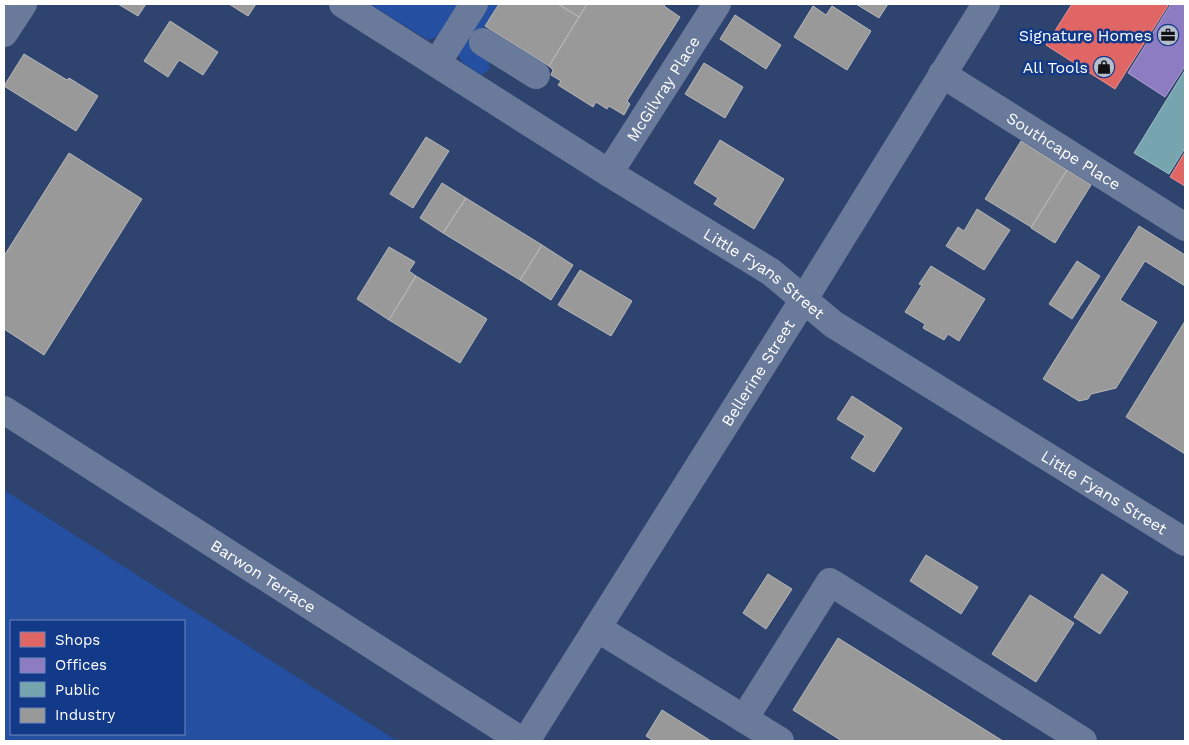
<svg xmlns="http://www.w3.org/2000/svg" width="1189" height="745" viewBox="0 0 1189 745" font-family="'Work Sans',sans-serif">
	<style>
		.green { fill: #254fa0; fill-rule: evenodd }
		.shops { fill: #e06666; stroke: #e99494 }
		.offices { fill: #8e7cc3; stroke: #b0a3d5 }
		.public { fill: #76a5af; stroke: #9fc0c7 }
		.industry { fill: #999; stroke: #b8b8b8 }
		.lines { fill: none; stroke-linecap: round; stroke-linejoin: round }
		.minor { stroke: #6a7a9b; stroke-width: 28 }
		.labels { text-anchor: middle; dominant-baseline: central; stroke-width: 5; stroke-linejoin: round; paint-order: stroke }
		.poi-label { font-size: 16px; fill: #fff; stroke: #133989; text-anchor: end }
		.street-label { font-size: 16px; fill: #fff; stroke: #133989 }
	</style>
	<rect width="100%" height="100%" fill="#2e436e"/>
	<path class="green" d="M369,4H466L447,34L428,40Z
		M486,4H499L471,49L489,61L490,69L481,75L462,62L458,54Z
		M4,490L397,741H4ZM11,621H184V734H11Z"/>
	<path class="shops" d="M1072,4H1169L1115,89L1046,45Z
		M1185,152V186L1170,177Z"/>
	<path class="offices" d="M1171,4H1185V66L1165,97L1128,73Z"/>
	<path class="public" d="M1185,70V148L1169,174L1134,153Z"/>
	<path class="industry" d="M118,4H146L138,16Z
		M229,4H256L248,16Z
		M499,4H558L579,17L549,66L485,26Z
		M558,4H587L579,17Z
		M587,4H665L664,6L680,17L627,101L630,104L624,115L609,106L607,109L596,102L593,107L558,85L561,81L551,75L553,70L549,66Z
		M856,4H888L879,18Z
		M813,6L826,15L832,6L871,31L847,70L794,37Z
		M735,15L781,45L766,69L720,39Z
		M170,21L218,52L203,75L179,60L168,77L144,61Z
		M24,54L67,80L69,78L98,96L76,131L4,86Z
		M704,63L743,87L725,118L685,94Z
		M426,137L449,151L413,208L390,194Z
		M720,140L784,179L754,229L714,204L718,198L694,183Z
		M1021,141L1067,170L1031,227L985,199Z
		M69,153L142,199L44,355L4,329V256Z
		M1067,170L1091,185L1055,243L1031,228Z
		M442,183L466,198L443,233L420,218Z
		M466,198L542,245L520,280L443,233Z
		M977,209L1010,230L984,270L946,246L958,227L964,231Z
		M1139,226L1185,255V286L1145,261L1120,300L1157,322L1116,388L1091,394L1088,399L1079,401L1043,379Z
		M542,245L573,265L551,300L520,280Z
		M389,247L415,262L409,271L416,276L389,320L357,299Z
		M1077,261L1100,276L1072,319L1049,304Z
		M931,266L985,299L959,341L948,334L944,340L923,328L925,324L905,312L922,285L919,284Z
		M580,270L632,301L611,336L558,305Z
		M416,276L487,319L460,363L389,320Z
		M1185,321V454L1126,417Z
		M852,396L902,428L874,472L851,458L865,436L837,419Z
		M926,555L978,587L961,614L910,581Z
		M768,574L792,589L766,629L743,613Z
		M1102,574L1128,592L1100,634L1074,617Z
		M1030,595L1074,623L1036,682L992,654Z
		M838,638L1003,741H842L793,710Z
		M662,710L711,741H654L646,736Z"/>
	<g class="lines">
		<g class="minor">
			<path id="s1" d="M343,4L609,173L771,272L833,324L1185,542"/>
			<path d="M4,33L23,4"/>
			<path d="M483,42L536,75"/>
			<path d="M437,63L474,4"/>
			<path id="s2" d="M942,74L1185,227"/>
			<path id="s3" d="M609,173L717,4"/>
			<path id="s4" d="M4,410L522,741"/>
			<path d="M597,628L780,741"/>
			<path d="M744,719L830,582L1083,741"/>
			<path id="s5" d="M526,741L804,299L986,4"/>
		</g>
	</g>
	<defs>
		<g id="office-disc" transform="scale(1.125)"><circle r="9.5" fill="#b6bdcc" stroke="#133989"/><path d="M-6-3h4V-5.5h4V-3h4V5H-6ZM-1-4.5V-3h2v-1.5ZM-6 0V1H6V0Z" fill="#111"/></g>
		<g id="shop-disc" transform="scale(1.125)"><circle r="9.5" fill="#b6bdcc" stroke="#133989"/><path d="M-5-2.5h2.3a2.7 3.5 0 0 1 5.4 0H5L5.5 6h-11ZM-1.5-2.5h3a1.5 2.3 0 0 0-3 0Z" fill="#111"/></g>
	</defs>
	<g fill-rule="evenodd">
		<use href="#office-disc" x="1168" y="35"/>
		<use href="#shop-disc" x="1104" y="67"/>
	</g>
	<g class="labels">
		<g class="poi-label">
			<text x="1152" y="35">Signature Homes</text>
			<text x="1088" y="67">All Tools</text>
		</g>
		<g class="street-label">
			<text stroke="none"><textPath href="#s3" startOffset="100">McGilvray Place</textPath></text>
			<text stroke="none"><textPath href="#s2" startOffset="144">Southcape Place</textPath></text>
			<text stroke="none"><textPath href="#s1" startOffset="500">Little Fyans Street</textPath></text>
			<text stroke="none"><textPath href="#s5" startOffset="435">Bellerine Street</textPath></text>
			<text stroke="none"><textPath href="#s1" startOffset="905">Little Fyans Street</textPath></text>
			<text stroke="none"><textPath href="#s4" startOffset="308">Barwon Terrace</textPath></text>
		</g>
	</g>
	<rect width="1189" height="745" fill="none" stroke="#ffffff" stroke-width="10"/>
	<rect x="10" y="620" width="175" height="115" fill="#133989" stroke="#7188b8"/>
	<rect x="20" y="632" width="25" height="15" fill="#e06666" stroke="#7188b8"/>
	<text x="55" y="645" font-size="15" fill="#ffffff">Shops</text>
	<rect x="20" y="658" width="25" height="15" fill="#8e7cc3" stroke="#7188b8"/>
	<text x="55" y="670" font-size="15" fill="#ffffff">Offices</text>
	<rect x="20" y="682" width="25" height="15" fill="#76a5af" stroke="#7188b8"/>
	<text x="55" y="695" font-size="15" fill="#ffffff">Public</text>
	<rect x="20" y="708" width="25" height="15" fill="#999999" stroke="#7188b8"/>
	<text x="55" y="720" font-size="15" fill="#ffffff">Industry</text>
</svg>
